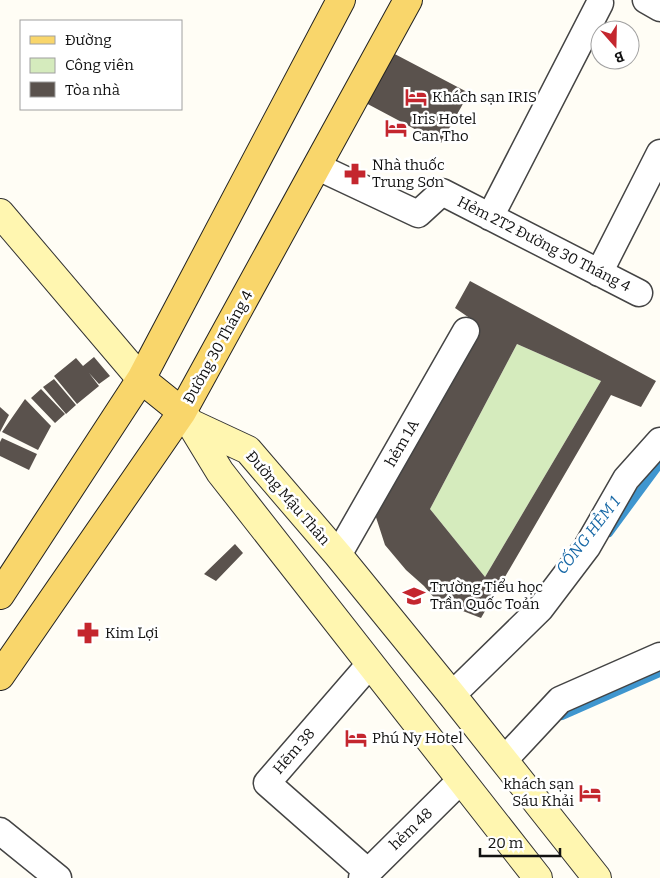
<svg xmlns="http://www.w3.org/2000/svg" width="660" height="878" viewBox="0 0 660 878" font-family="Bitter,serif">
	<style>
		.green { fill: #d5ebbd }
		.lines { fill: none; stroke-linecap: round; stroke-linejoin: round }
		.stream { stroke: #3f96cf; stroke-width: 8 }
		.building { fill: #5a524d; fill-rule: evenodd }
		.street-casing { stroke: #444; stroke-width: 29 }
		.secondary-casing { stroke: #333; stroke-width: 30 }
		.primary-casing { stroke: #222; stroke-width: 30 }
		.street { stroke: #fff; stroke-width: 26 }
		.secondary { stroke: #fff6b0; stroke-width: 28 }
		.primary { stroke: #f9d66b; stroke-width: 28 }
		.labels { text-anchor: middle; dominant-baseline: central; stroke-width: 5; stroke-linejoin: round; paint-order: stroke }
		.poi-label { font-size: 15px; fill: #111; stroke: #fff; text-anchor: start }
		.street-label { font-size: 15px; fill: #111; stroke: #fff }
		.water-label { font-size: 16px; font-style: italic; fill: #1768a6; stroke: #fff }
	</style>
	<rect width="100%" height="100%" fill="#fffdf5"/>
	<path class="green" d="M517,344L601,381L485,577L430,509Z"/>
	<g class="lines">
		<path class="stream" d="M609,533L660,464
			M562,716L660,673"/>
	</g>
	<path class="building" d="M389,51L469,93L441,143L362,101Z
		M470,281L656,381L641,407L611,395L481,618L437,601L424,586L406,570L385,545L373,508L471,319L455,308ZM517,344L601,381L485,577L430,509Z
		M94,357L110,376L99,384L89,373L99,386L77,404L54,376L76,358L83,366Z
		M54,379L76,405L66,414L43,387Z
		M41,389L65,414L55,423L31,398Z
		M25,399L51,426L38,450L2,432Z
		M0,407L9,415L0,432Z
		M2,438L37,454L29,470L0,456V442Z
		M235,544L243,553L216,581L204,574Z"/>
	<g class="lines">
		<g class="street-casing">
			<path id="street" d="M646,0L660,8
				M318,167L418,214L442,192L639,293
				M490,217L600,3
				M599,273L660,153
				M338,555L466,331
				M452,695L540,609L587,547L626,479L660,441
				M504,760L560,700L660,656
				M0,831L58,878
				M368,872L267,783L370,664
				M362,878L461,780"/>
		</g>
		<g class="secondary-casing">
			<path id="secondary" d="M0,213L141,379
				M189,421L220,472L538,878
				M190,423L248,450L338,555L452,695L597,878"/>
		</g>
		<g class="primary-casing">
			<path id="primary" d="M141,379L182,412
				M0,595L141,379L341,0
				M0,676L182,412L408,0"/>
		</g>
		<use href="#street" class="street"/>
		<use href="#secondary" class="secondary"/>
		<use href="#primary" class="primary"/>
	</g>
	<defs>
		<g id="hotel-bare" transform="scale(1.725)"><path d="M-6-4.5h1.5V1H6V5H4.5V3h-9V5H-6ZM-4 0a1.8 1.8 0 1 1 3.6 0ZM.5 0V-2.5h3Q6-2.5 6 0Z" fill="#c4262e" stroke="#fff" stroke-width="2.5" paint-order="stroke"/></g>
		<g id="pharmacy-bare" transform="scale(1.725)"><path d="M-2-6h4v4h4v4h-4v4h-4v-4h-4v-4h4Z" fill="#c4262e" stroke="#fff" stroke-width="2.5" paint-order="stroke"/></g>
		<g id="school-bare" transform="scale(1.725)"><path d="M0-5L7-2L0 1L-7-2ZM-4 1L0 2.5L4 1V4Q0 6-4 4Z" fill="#c4262e" stroke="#fff" stroke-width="2.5" paint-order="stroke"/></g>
	</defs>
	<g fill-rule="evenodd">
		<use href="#hotel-bare" x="416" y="97"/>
		<use href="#hotel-bare" x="396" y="128"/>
		<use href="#pharmacy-bare" x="355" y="174"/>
		<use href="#school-bare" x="414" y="596"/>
		<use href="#pharmacy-bare" x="88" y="633"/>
		<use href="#hotel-bare" x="356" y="738"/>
		<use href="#hotel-bare" x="590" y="793"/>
	</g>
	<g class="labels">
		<g class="poi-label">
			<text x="432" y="97">Khách sạn IRIS</text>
			<text x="412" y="119">Iris Hotel<tspan x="412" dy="17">Can Tho</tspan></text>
			<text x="372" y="165">Nhà thuốc<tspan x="372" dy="17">Trung Sơn</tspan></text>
			<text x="430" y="587">Trường Tiểu học<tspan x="430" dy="17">Trần Quốc Toản</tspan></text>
			<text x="105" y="633">Kim Lợi</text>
			<text x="372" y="738">Phú Ny Hotel</text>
			<text x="574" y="784" text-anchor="end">khách sạn<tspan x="574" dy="17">Sáu Khải</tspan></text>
		</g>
		<g class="street-label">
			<text transform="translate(544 244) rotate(27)">Hẻm 2T2 Đường 30 Tháng 4</text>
			<text transform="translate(218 347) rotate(-61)">Đường 30 Tháng 4</text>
			<text transform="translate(402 443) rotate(-60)">hẻm 1A</text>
			<text transform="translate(288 498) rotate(49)">Đường Mậu Thân</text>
			<text transform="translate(294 751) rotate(-49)">Hẽm 38</text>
			<text transform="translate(411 829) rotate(-44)">hẻm 48</text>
		</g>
		<g class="water-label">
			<text transform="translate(588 535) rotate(-52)">CỐNG HẺM 1</text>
		</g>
	</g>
	<rect x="20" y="20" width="162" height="90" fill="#ffffff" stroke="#a0a0a0"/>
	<rect x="30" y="36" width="25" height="8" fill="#f9d66b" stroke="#a0a0a0"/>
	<text x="65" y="45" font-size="15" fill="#111111">Đường</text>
	<rect x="30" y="58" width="25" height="15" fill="#d5ebbd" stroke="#a0a0a0"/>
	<text x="65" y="70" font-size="15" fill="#111111">Công viên</text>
	<rect x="30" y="82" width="25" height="15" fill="#5a524d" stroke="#a0a0a0"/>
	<text x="65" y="95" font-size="15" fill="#111111">Tòa nhà</text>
	<g transform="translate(615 45) rotate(160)"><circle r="24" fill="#ffffff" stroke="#a0a0a0"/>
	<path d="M0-4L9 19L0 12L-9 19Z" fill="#c4262e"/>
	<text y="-8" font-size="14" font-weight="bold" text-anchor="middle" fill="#111111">B</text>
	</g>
	<path d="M480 848v8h80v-8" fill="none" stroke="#111111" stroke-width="2.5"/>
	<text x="488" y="848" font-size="15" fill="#111111" stroke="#ffffff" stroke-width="4" paint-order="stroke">20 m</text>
</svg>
